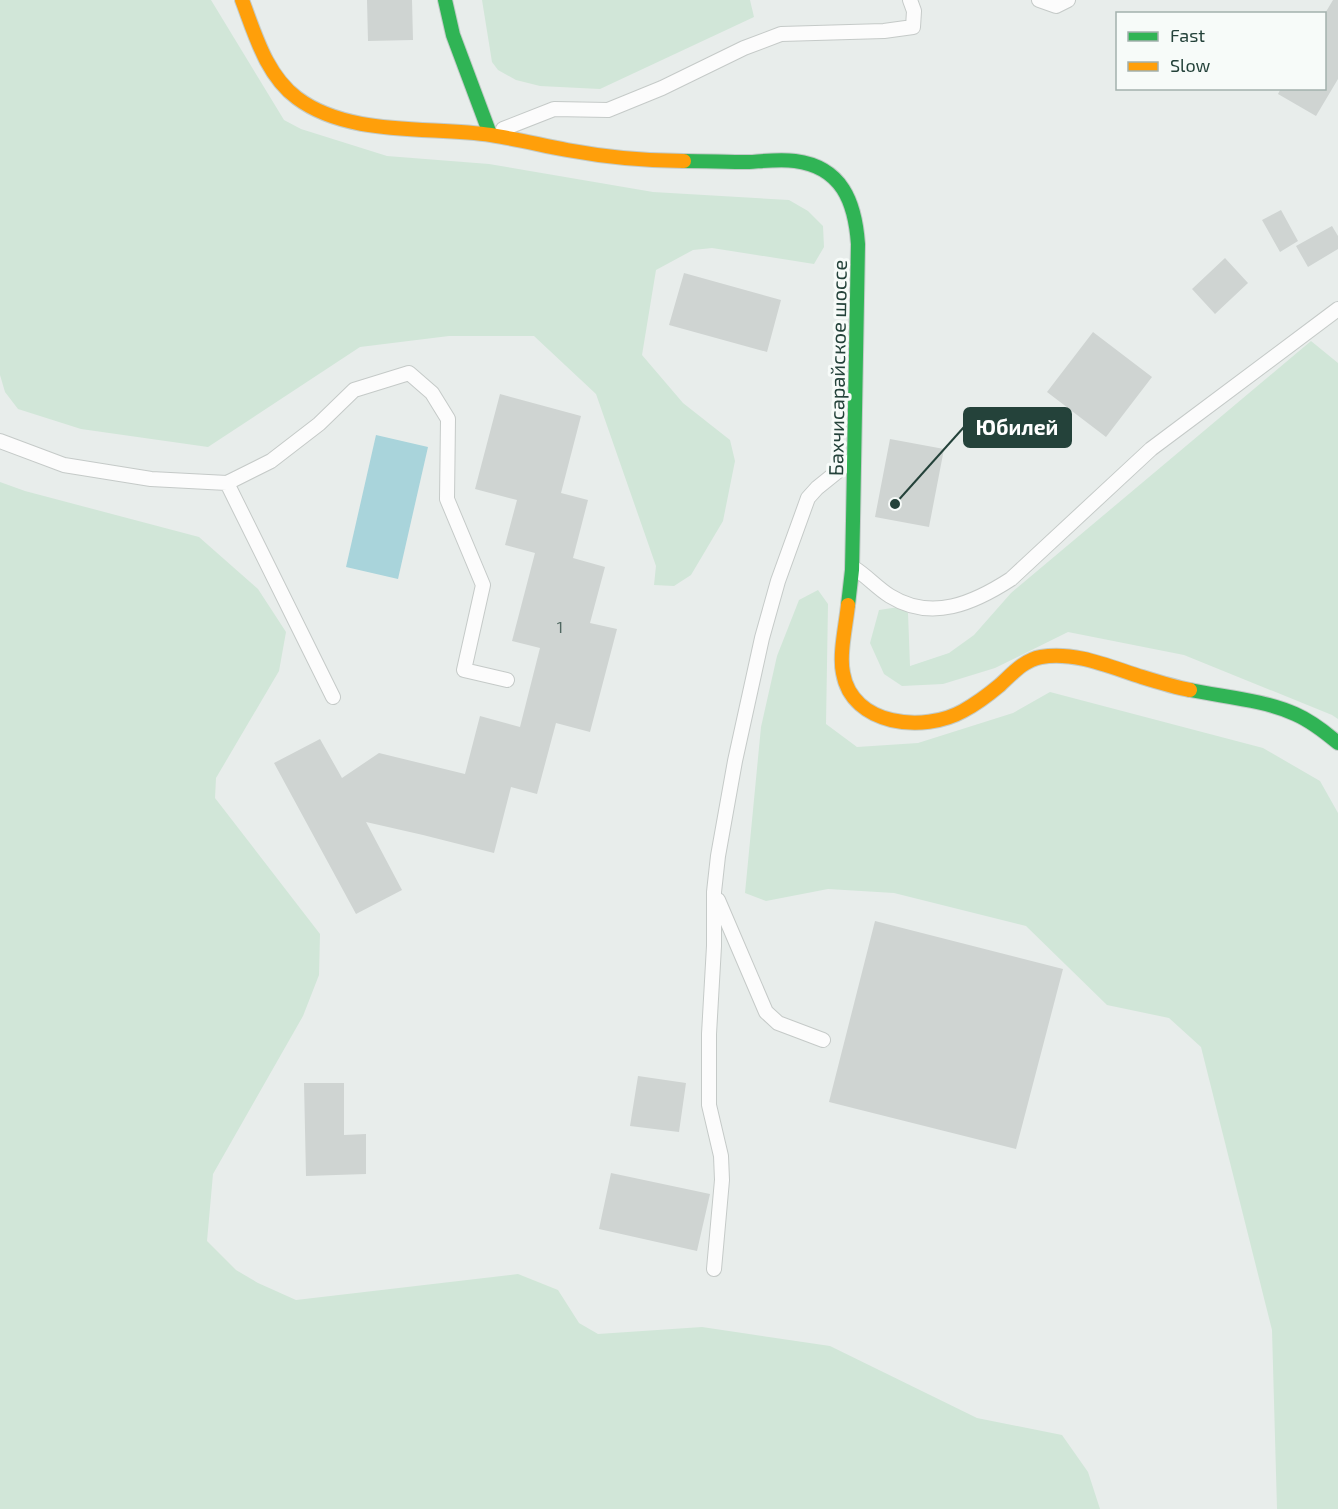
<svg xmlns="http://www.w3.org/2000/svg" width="1338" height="1509" viewBox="0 0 1338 1509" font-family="'Exo 2',sans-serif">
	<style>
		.green { fill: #d1e6d8 }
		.water { fill: #a9d4db }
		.building { fill: #cfd4d2 }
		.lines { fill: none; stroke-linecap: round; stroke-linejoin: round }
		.lane-casing { stroke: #c5cac8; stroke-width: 16 }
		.fast-casing { stroke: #c3cbc8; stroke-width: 16 }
		.slow-casing { stroke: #c3cbc8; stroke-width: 16 }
		.lane { stroke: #fcfcfc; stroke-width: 14 }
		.fast { stroke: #30b455; stroke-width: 14 }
		.slow { stroke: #ff9f0a; stroke-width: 14 }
		.labels { text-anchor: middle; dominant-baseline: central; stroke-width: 6; stroke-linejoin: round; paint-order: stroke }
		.number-label { font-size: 16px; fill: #506761 }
		.street-label { font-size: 20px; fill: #24423a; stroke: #f7fbf9 }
		.leader { fill: none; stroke: #24423a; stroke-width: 2 }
		.callout-dot { fill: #24423a; stroke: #f7fbf9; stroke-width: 2 }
		.callout { fill: #24423a; stroke: #24423a; stroke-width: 2 }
		.callout-label { font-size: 21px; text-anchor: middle; font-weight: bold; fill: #fff }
	</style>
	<rect width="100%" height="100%" fill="#e8edeb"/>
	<path class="green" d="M0,0H211L284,120L301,129L387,156L489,164L653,192L789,200L808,211L823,226L824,247L814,264L712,248L693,250L656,270L642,355L683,403L730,440L735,461L723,521L691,575L674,586L654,585L656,566L596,394L534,336H449L360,347L208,447L81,429L18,409L5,392L0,375Z
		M482,0H750L754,17L600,89L540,86L516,80L498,70L492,62Z
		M1311,341L1338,363V719L1332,715L1184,655L1068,632L995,668L943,684L902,686L884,674L870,643L879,610L899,607L908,613L910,666L949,653L974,635L1011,593Z
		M0,482L25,491L199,537L258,589L286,632L279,671L216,778L215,798L320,934L319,975L303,1016L213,1174L207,1241L236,1270L258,1283L296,1300L518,1274L558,1290L579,1323L598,1334L702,1327L830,1346L977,1418L1062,1435L1088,1472L1100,1509H0Z
		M818,590L828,604L826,724L857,747L918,743L1013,713L1050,692L1263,748L1320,781L1338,813V1509H1277L1272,1330L1201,1047L1169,1018L1107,1005L1026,926L894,893L828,889L766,901L745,893L761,727L777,656L799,600Z"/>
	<path class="water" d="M376,435L428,447L398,579L346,567Z"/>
	<path class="building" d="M367,0H412L413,40L368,41Z
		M1333,0H1338V79L1316,116L1278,94L1281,88H1324V15Z
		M1281,210L1298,241L1280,252L1262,220Z
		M1332,226L1338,236V249L1308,267L1296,246Z
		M1225,258L1248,283L1215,314L1192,289Z
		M684,273L781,300L767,352L669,325Z
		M1093,332L1152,377L1106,437L1047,392Z
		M500,394L581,416L561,493L588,500L573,558L605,567L590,623L617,629L590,732L556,723L537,794L511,787L494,853L423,835L366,822L402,890L356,914L274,763L320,739L342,778L379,753L465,774L480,716L520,727L540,648L512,641L535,553L505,545L517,500L475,489Z
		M890,439L944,449L929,527L875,517Z
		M875,921L1063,969L1016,1149L829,1102Z
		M638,1076L686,1083L679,1132L630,1126Z
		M304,1083H344V1135L366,1134V1174L306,1176Z
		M611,1173L710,1194L697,1251L599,1229Z"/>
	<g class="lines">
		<g class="lane-casing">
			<path id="lane" d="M1039,0L1056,6L1068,0
				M503,129L554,109L608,110L662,88L744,48L781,34L884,31L913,27L914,11L910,0
				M0,441L64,465L151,479L227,483L271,461L319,424L354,390L409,373L432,393L448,419L447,499L483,585L464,670L507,680
				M227,483L333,697
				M854,568C867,576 877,588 890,596C932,622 974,603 1011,579L1151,449L1338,309
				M718,900L766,1012L778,1023L823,1040
				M714,1269L722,1180L721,1156L709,1105V1034L714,946V892L718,856L735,761L762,638L778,581L808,498L817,488L853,459"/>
		</g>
		<g class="fast-casing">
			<path id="fast" d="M445,0L453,35L490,134
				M684,161C706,161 727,162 749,162C764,161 780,159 795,161C842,167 855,202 858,244L853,521L852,570L848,605
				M1190,690C1224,697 1264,700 1295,714C1311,721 1325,732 1338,743"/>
		</g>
		<g class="slow-casing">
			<path id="slow" d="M242,0C255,34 266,75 297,98C349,137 430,126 491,135C516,139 541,145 567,150C605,157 645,161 684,161
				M848,605C846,625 839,654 843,673C852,726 924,733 963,711C976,704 988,695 1000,685C1012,674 1024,660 1041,657C1075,651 1110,667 1142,677C1158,682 1174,687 1190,690"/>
		</g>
		<use href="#lane" class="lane"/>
		<use href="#fast" class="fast"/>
		<use href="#slow" class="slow"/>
	</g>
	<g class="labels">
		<g class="number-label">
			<text x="560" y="626">1</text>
		</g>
		<g class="street-label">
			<text transform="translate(837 368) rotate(-89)">Бахчисарайское шоссе</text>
		</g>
	</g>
	<path class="leader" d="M895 504L964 427"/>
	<circle class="callout-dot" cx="895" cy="504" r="6"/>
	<rect class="callout" x="964" y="408" width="107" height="39" rx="6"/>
	<g class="callout-label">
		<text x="1017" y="435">Юбилей</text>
	</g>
	<rect x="1116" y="12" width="210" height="78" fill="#f7fbf9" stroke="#a3b1ad" stroke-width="1.5"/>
	<rect x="1128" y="32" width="30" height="9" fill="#30b455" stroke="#a3b1ad" stroke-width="1.5"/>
	<text x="1170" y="42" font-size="18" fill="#24423a">Fast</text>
	<rect x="1128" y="62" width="30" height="9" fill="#ff9f0a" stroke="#a3b1ad" stroke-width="1.5"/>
	<text x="1170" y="72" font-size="18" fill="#24423a">Slow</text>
</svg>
